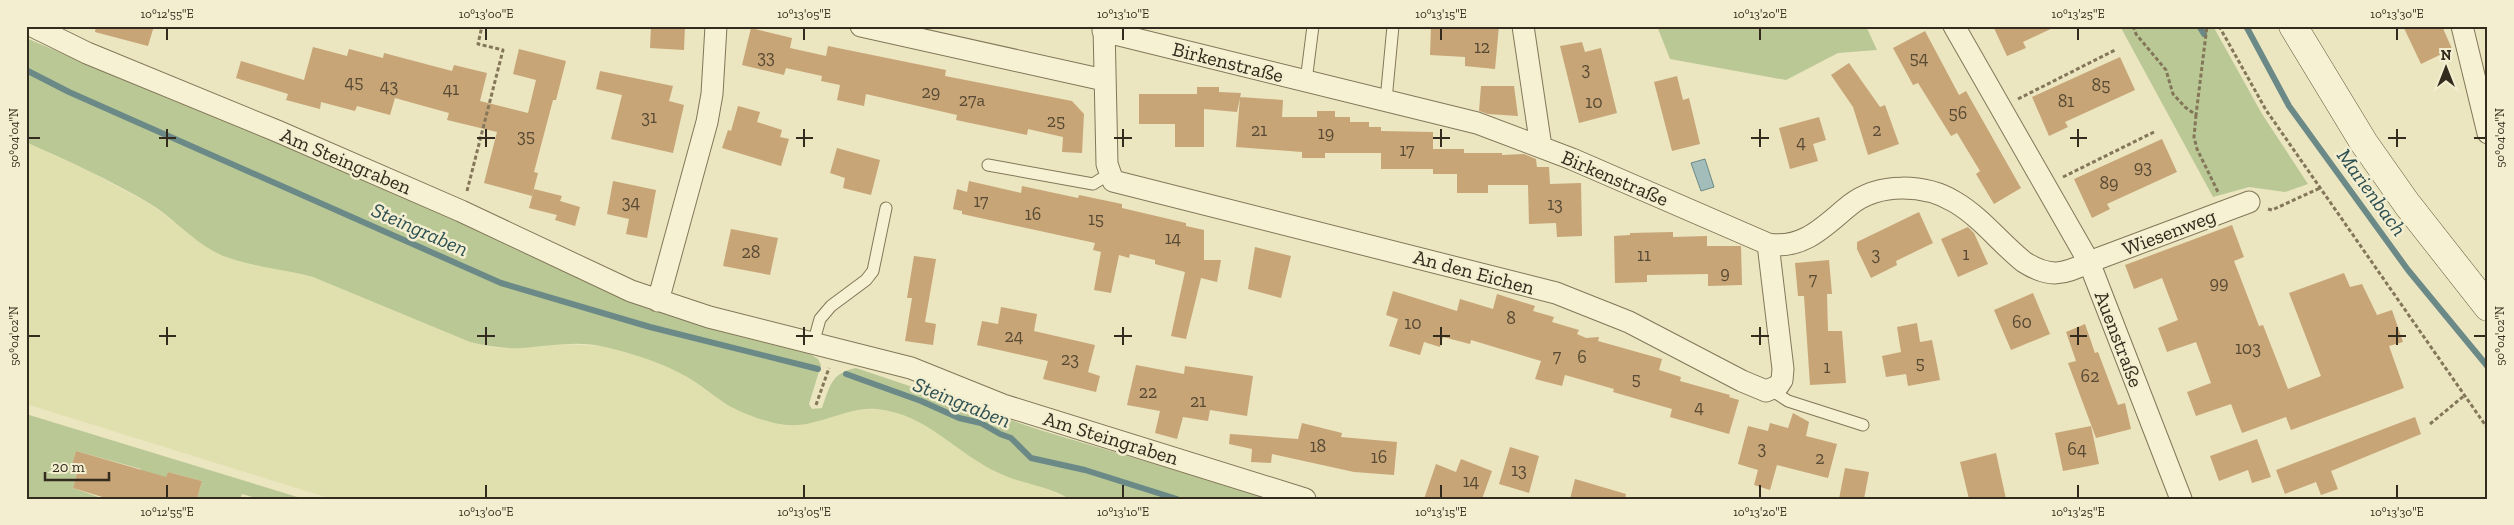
<svg xmlns="http://www.w3.org/2000/svg" width="2514" height="525" viewBox="0 0 2514 525" font-family="'Zilla Slab',serif">
	<style>
		.farmland { fill: #e0e0ae }
		.green { fill: #bac895 }
		.water { fill: #a3bdba; stroke: #6b8a87 }
		.lines { fill: none; stroke-linecap: round; stroke-linejoin: round }
		.stream { stroke: #6b8a87; stroke-width: 6 }
		.building { fill: #c7a577 }
		.lane-casing { stroke: #837659; stroke-width: 13 }
		.street-casing { stroke: #837659; stroke-width: 23 }
		.secondary-casing { stroke: #64573c; stroke-width: 29 }
		.path { stroke: #837659; stroke-width: 3; stroke-dasharray: 4 2.5; stroke-linecap: butt }
		.lane { stroke: #f6f1d2; stroke-width: 11 }
		.street { stroke: #f6f1d2; stroke-width: 21 }
		.secondary { stroke: #f6f1d2; stroke-width: 28 }
		.ticks { fill: none; stroke: #332b1d; stroke-width: 2 }
		.labels { text-anchor: middle; dominant-baseline: central; stroke-width: 5; stroke-linejoin: round; paint-order: stroke }
		.number-label { font-size: 18px; fill: #584a34 }
		.street-label { font-size: 20px; fill: #332b1d; stroke: #f3eecf }
		.water-label { font-size: 21px; font-style: italic; fill: #2d4f52; stroke: #f3eecf }
		.neatline { fill: none; stroke: #332b1d; stroke-width: 2 }
		.ticks-label { font-size: 12px; text-anchor: middle; fill: #332b1d }
	</style>
	<rect width="100%" height="100%" fill="#ebe5c0"/>
	<path class="farmland" d="M26,142L90,172L150,204L214,252L257,265L288,270L313,277L470,342L495,348L560,344L602,346L658,361L691,379L725,404L788,426L819,420L848,411L874,409L900,412L923,423L981,464L1003,475L1047,489L1069,499H332L26,404Z"/>
	<path class="green" d="M1657,26H1866L1877,50L1838,53L1786,80L1670,59Z
		M2120,26H2213L2262,114L2308,184L2285,192L2249,187L2213,197Z
		M26,38L174,101L280,142L705,325L810,354L818,359L821,365L809,404L812,409L822,408C830,386 831,373 856,368L1043,431L1273,499H1069C1049,486 1023,484 1001,474C957,455 927,413 876,409C845,407 817,428 787,425C770,424 737,412 723,402C712,395 701,385 689,378C663,363 635,354 605,347C579,340 548,346 522,348C504,349 487,346 470,342L313,277C284,269 237,265 213,251C190,238 172,217 149,203C110,180 68,161 26,142Z
		M26,414L304,499H260L242,494L240,499H197L202,481L168,472L160,499L135,489L141,469L76,451L71,468L78,470L73,488L104,499H26Z"/>
	<path class="water" d="M1705,159L1714,187L1701,191L1691,163Z"/>
	<g class="lines">
		<path class="stream" d="M2199,26L2204,34
			M2246,26L2289,106L2408,270L2488,367
			M26,70L69,92L501,283L650,327L818,369
			M846,374L921,401L959,418L981,423L1000,434L1011,438L1031,458L1085,470L1177,499"/>
	</g>
	<path class="building" d="M96,26H154L148,46L95,32Z
		M651,26H685L684,50L650,48Z
		M1431,26H1499L1495,69L1465,66V57L1430,55Z
		M1993,26H2057L2023,42L2026,48L2007,56Z
		M2403,26H2442L2452,49L2421,64Z
		M751,28L792,38L790,48L826,56L828,46L946,70L945,76L1072,101L1084,114L1082,153L1062,152L1063,137L1028,129L1027,135L956,120L957,115L866,94L864,106L837,100L840,85L821,81L822,76L786,68L784,75L742,65Z
		M1925,31L1959,95L1966,91L2021,188L1994,204L1976,174L1980,171L1957,133L1951,136L1918,83L1913,85L1893,48Z
		M1582,42L1585,52L1601,48L1617,113L1579,123L1560,46Z
		M313,47L347,56L349,49L383,58L384,53L452,71L454,65L487,73L480,101L528,113L536,80L513,74L519,49L566,61L556,100H553L534,172L538,173L532,196L484,183L497,132L447,120L449,113L395,98L390,115L357,106L355,111L321,102L320,109L286,100L288,94L236,78L241,61L304,80Z
		M2120,57L2135,90L2065,122L2068,127L2049,136L2032,97Z
		M1849,63L1880,107L1885,105L1899,144L1868,155L1853,107L1831,75Z
		M600,71L673,86L669,101L684,105L673,153L611,139L622,95L596,89Z
		M1677,76L1683,100L1689,98L1700,144L1672,151L1654,82Z
		M1481,86H1514L1518,116L1488,114L1479,111Z
		M1197,87H1219V92L1241,93L1237,112L1204,109V147H1175V124H1139V94H1197Z
		M1240,97L1283,100L1282,117H1317V111H1335V117H1350V122H1369V127H1381V131L1433,132V149H1464V153H1502V155L1524,154L1536,159L1537,167H1549L1550,184L1581,183L1582,236L1557,237L1556,223L1529,224L1528,185H1488V193H1457V174H1433V169H1381V153H1325V158H1302V152L1236,147Z
		M738,106L760,112L757,122L782,130L780,137L789,139L781,166L722,148L728,130L731,131Z
		M1819,117L1826,140L1813,144L1818,161L1790,169L1779,128Z
		M2162,139L2177,172L2107,204L2110,209L2092,218L2074,179Z
		M837,148L880,160L871,195L843,188L845,178L830,173Z
		M613,181L656,190L647,238L626,234L629,219L607,214Z
		M969,181L1021,193L1022,186L1078,198L1079,195L1122,204V208L1186,223V226L1204,230V260H1221L1217,282L1201,278L1186,339L1171,336L1185,272L1155,264V260L1130,254L1129,258L1119,255L1111,293L1094,290L1101,252L1093,250L1095,243L962,214V211L953,209L957,189L967,192Z
		M534,189L562,196L560,201L580,207L575,226L555,220L557,215L529,208Z
		M1919,212L1933,243L1896,261L1897,265L1871,278L1857,249V242Z
		M2232,225L2244,257L2234,261L2259,326L2263,325L2288,389L2321,376L2289,293L2344,273L2350,287L2362,284L2377,315L2392,310L2403,342L2389,346L2404,388L2291,430L2286,417L2242,433L2231,404L2196,416L2187,392L2211,383L2196,342L2167,352L2158,328L2178,320L2162,278L2134,289L2125,265Z
		M1968,227L1974,233L1988,264L1958,277L1941,239Z
		M731,229L778,238L770,275L723,266Z
		M1673,232V237L1707,236V246H1741L1742,285L1708,286V274L1647,275V282L1615,283L1614,236L1630,235V233Z
		M1255,247L1291,256L1281,298L1248,289Z
		M914,256L936,259L925,322L936,324L933,345L905,341L912,298H907Z
		M1829,260L1832,294H1827L1828,331H1842L1846,383L1810,385L1804,296H1798L1795,263Z
		M1393,291L1457,311L1460,299L1493,309L1497,294L1535,306L1533,311L1554,317L1552,322L1579,330L1577,334L1586,338L1599,337L1598,341L1662,359L1659,370L1681,377L1680,381L1730,395L1729,397L1739,400L1729,434L1670,417L1672,409L1613,392L1614,389L1565,375L1562,386L1535,379L1541,361L1471,340L1470,344L1443,337L1440,347L1424,342L1420,355L1389,346L1398,319L1386,315Z
		M2033,293L2050,334L2011,350L1994,310Z
		M1001,307L1037,314L1034,331L1095,345L1088,372L1100,376L1096,392L1043,379L1048,361L977,345L982,321L998,324Z
		M1917,323L1920,342L1932,340L1940,380L1908,386L1906,374L1886,377L1882,356L1901,352L1897,327Z
		M2085,324L2095,353L2098,352L2118,405L2125,403L2131,429L2096,438L2068,363L2076,361L2066,332Z
		M1136,365L1184,374L1185,366L1253,376L1247,416L1210,410L1208,421L1183,417L1177,439L1155,433L1160,411L1127,405Z
		M1793,413L1809,422L1806,436L1837,444L1828,478L1777,465L1770,490L1754,485L1758,470L1738,464L1748,426L1768,431L1770,423L1788,428Z
		M2415,417L2421,434L2331,471L2338,489L2321,495L2316,482L2285,494L2276,470Z
		M1302,423L1342,433L1341,437L1397,442L1394,475L1354,472L1272,454L1271,463L1251,462L1252,449L1229,444L1230,434L1298,439Z
		M2091,426L2099,464L2063,471L2055,433Z
		M2257,439L2271,477L2252,483L2248,470L2219,481L2210,456Z
		M1510,447L1539,456L1529,493L1499,484Z
		M76,451L166,477L168,472L202,481L197,499H109L73,488L78,470L71,468Z
		M1996,453L2006,499H1969L1960,462Z
		M1461,459L1492,471L1482,499H1424L1436,464L1456,472Z
		M1845,468L1869,472L1864,499H1839Z
		M1575,479L1626,494L1625,499H1570Z"/>
	<g class="lines">
		<g class="lane-casing">
			<path id="lane" d="M1306,81L1313,26
				M1386,100L1393,26
				M988,165L1093,184L1109,174
				M813,344L820,319L831,306L866,280L873,271L886,208
				M1771,390L1788,401L1863,425"/>
		</g>
		<g class="street-casing">
			<path id="street" d="M32,26L87,53L277,131L461,211L631,291L709,317L911,368L1003,405L1305,499
				M861,26L1104,80
				M1104,26L1107,164L1113,181L1556,293L1629,322L1742,381L1766,391L1778,386L1782,380L1783,369L1768,244
				M1523,26L1541,147
				M1954,26L2089,262L2181,499
				M2462,26L2488,133
				M1103,31L1477,123L1572,159L1768,244C1804,250 1825,225 1850,205C1879,182 1925,184 1955,202C1982,218 2000,243 2024,262C2049,278 2064,275 2089,262L2249,202
				M658,301L707,122L712,94L716,26"/>
		</g>
		<g class="secondary-casing">
			<path id="secondary" d="M2293,26L2364,143L2407,204L2488,307"/>
		</g>
		<path class="path" d="M2133,26L2136,34L2166,70L2173,94L2185,107L2196,115L2207,26
			M2219,26L2266,110L2488,429
			M2018,99L2115,50
			M2196,115L2194,137L2197,149L2218,192
			M2063,177L2154,132
			M467,191L503,50L478,44L482,26
			M2268,209L2272,210L2320,188
			M816,405L829,368
			M2430,424L2465,395"/>
		<use href="#lane" class="lane"/>
		<use href="#street" class="street"/>
		<use href="#secondary" class="secondary"/>
	</g>
	<path class="ticks" d="M167,28V40M486,28V40M804,28V40M1123,28V40M1441,28V40M1760,28V40M2078,28V40M2397,28V40M167,129V147M486,129V147M804,129V147M1123,129V147M1441,129V147M1760,129V147M2078,129V147M2397,129V147M28,138H40M159,138H176M477,138H495M796,138H813M1114,138H1132M1433,138H1450M1751,138H1769M2070,138H2087M2388,138H2406M2474,138H2486M167,327V345M486,327V345M804,327V345M1123,327V345M1441,327V345M1760,327V345M2078,327V345M2397,327V345M28,336H40M159,336H176M477,336H495M796,336H813M1114,336H1132M1433,336H1450M1751,336H1769M2070,336H2087M2388,336H2406M2474,336H2486M167,485V498M486,485V498M804,485V498M1123,485V498M1441,485V498M1760,485V498M2078,485V498M2397,485V498"/>
	<g class="labels">
		<g class="number-label">
			<text x="1482" y="47">12</text>
			<text x="766" y="57">33</text>
			<text x="1919" y="58">54</text>
			<text x="1586" y="69">3</text>
			<text x="354" y="82">45</text>
			<text x="2101" y="85">85</text>
			<text x="389" y="86">43</text>
			<text x="451" y="89">41</text>
			<text x="931" y="92">29</text>
			<text x="972" y="100">27a</text>
			<text x="2066" y="101">81</text>
			<text x="1594" y="102">10</text>
			<text x="1958" y="113">56</text>
			<text x="649" y="117">31</text>
			<text x="1056" y="121">25</text>
			<text x="1259" y="130">21</text>
			<text x="1877" y="130">2</text>
			<text x="1326" y="133">19</text>
			<text x="526" y="136">35</text>
			<text x="1801" y="142">4</text>
			<text x="1407" y="150">17</text>
			<text x="2143" y="167">93</text>
			<text x="2109" y="183">89</text>
			<text x="981" y="201">17</text>
			<text x="631" y="202">34</text>
			<text x="1555" y="204">13</text>
			<text x="1033" y="214">16</text>
			<text x="1096" y="219">15</text>
			<text x="1173" y="238">14</text>
			<text x="751" y="252">28</text>
			<text x="1876" y="254">3</text>
			<text x="1966" y="254">1</text>
			<text x="1644" y="255">11</text>
			<text x="1725" y="273">9</text>
			<text x="1813" y="279">7</text>
			<text x="2219" y="283">99</text>
			<text x="1511" y="318">8</text>
			<text x="2022" y="322">60</text>
			<text x="1413" y="323">10</text>
			<text x="1014" y="336">24</text>
			<text x="2248" y="348">103</text>
			<text x="1557" y="356">7</text>
			<text x="1582" y="357">6</text>
			<text x="1070" y="359">23</text>
			<text x="1920" y="363">5</text>
			<text x="1827" y="367">1</text>
			<text x="2090" y="376">62</text>
			<text x="1636" y="379">5</text>
			<text x="1148" y="392">22</text>
			<text x="1198" y="401">21</text>
			<text x="1699" y="407">4</text>
			<text x="1318" y="446">18</text>
			<text x="1762" y="448">3</text>
			<text x="2077" y="449">64</text>
			<text x="1379" y="457">16</text>
			<text x="1820" y="458">2</text>
			<text x="1519" y="470">13</text>
			<text x="1471" y="481">14</text>
		</g>
		<g class="street-label">
			<text transform="translate(1228 62) rotate(14)">Birkenstraße</text>
			<text transform="translate(346 161) rotate(23)">Am Steingraben</text>
			<text transform="translate(1615 178) rotate(23)">Birkenstraße</text>
			<text transform="translate(2169 232) rotate(-21)">Wiesenweg</text>
			<text transform="translate(1474 272) rotate(15)">An den Eichen</text>
			<text transform="translate(2119 339) rotate(69)">Auenstraße</text>
			<text transform="translate(1111 438) rotate(17)">Am Steingraben</text>
		</g>
		<g class="water-label">
			<text transform="translate(2372 192) rotate(54)">Marienbach</text>
			<text transform="translate(420 229) rotate(24)">Steingraben</text>
			<text transform="translate(962 402) rotate(22)">Steingraben</text>
		</g>
	</g>
	<rect width="2514" height="525" fill="none" stroke="#f3eecf" stroke-width="55"/>
	<g transform="translate(2446 68)" stroke="#f3eecf" stroke-width="4" paint-order="stroke">
	<path d="M0-4L9 19L0 12L-9 19Z" fill="#332b1d"/>
	<text y="-8" font-size="14" font-weight="bold" text-anchor="middle" fill="#332b1d">N</text>
	</g>
	<path d="M45 472v8h64v-8" fill="none" stroke="#332b1d" stroke-width="2.5"/>
	<text x="52" y="472" font-size="15" fill="#332b1d" stroke="#f3eecf" stroke-width="4" paint-order="stroke">20 m</text>
	<rect x="28" y="28" width="2458" height="470" class="neatline"/>
	<g class="ticks-label">
		<text x="167" y="18">10°12'55"E</text>
		<text x="486" y="18">10°13'00"E</text>
		<text x="804" y="18">10°13'05"E</text>
		<text x="1123" y="18">10°13'10"E</text>
		<text x="1441" y="18">10°13'15"E</text>
		<text x="1760" y="18">10°13'20"E</text>
		<text x="2078" y="18">10°13'25"E</text>
		<text x="2397" y="18">10°13'30"E</text>
		<text transform="translate(14 138) rotate(-90)" y="4">50°04'04"N</text>
		<text transform="translate(2500 138) rotate(-90)" y="4">50°04'04"N</text>
		<text transform="translate(14 336) rotate(-90)" y="4">50°04'02"N</text>
		<text transform="translate(2500 336) rotate(-90)" y="4">50°04'02"N</text>
		<text x="167" y="516">10°12'55"E</text>
		<text x="486" y="516">10°13'00"E</text>
		<text x="804" y="516">10°13'05"E</text>
		<text x="1123" y="516">10°13'10"E</text>
		<text x="1441" y="516">10°13'15"E</text>
		<text x="1760" y="516">10°13'20"E</text>
		<text x="2078" y="516">10°13'25"E</text>
		<text x="2397" y="516">10°13'30"E</text>
	</g>
</svg>
